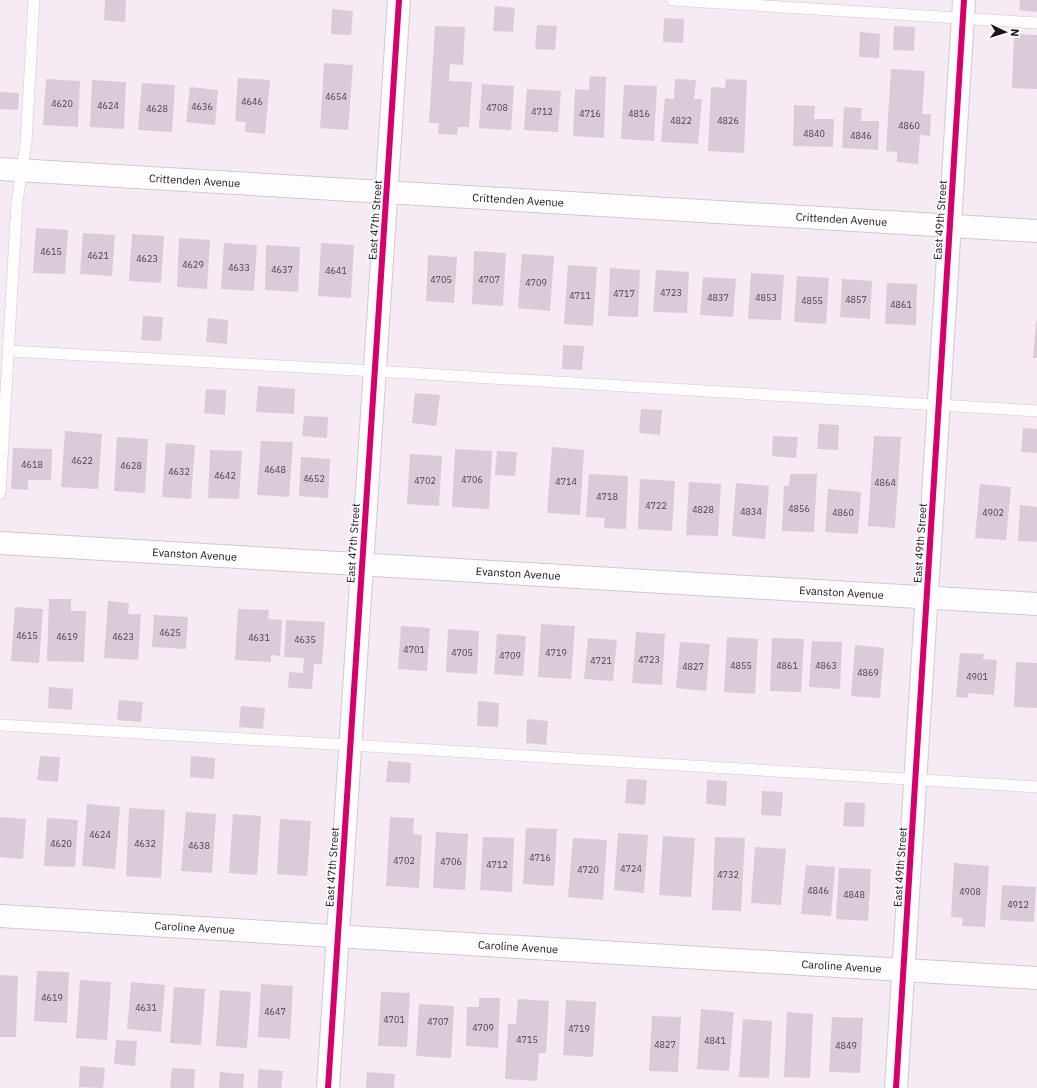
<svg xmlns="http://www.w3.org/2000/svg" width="1037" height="1088" viewBox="0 0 1037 1088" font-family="'IBM Plex Sans',sans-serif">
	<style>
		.building { fill: #dbcad8 }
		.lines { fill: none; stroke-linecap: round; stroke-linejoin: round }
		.lane-casing { stroke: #d0c9cf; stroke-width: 12 }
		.street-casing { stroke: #d0c9cf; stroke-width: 24 }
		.lane { stroke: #fefcfd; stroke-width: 11 }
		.street { stroke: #fefcfd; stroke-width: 22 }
		.cycleway-casing { stroke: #fff; stroke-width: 8 }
		.cycleway { stroke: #d6006c; stroke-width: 6 }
		.labels { text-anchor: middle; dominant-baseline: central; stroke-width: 3; stroke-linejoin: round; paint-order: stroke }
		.number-label { font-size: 9px; fill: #4c424a }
		.street-label { font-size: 11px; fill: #1c151b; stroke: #fff }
	</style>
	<rect width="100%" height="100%" fill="#f6ebf4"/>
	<path class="building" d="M105,0H126L125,22L104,20Z
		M1020,0H1037V12L1019,10Z
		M495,6L515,8L513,32L493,31Z
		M332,9L353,11L351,35L331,34Z
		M664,18L684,19L683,43L663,42Z
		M537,25L557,26L555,50L535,49Z
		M435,26L465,27L463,65L450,64L449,81L472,82L469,127H458L457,135L438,134L439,123H429Z
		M894,26L915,27L914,51L893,50Z
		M860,32L880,34L879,58L859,57Z
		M1014,34L1037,35V89L1012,88Z
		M324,63L353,65L348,130L320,128Z
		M891,69L925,71L922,114H931L930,136L920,135L918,164L897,162V152L886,151Z
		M590,76L606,77L604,138L573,136L575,89L589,90Z
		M238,78L270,80L265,134L245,132L246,122L235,121Z
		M46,79L80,81L78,127L43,125Z
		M675,79L696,80L694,99H702L698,144L661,142L665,98L674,99Z
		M726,79L747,80L744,153L708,151L711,87L725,88Z
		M92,80L126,82L124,129L90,127Z
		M142,83L175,85L172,132L138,130Z
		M482,84L514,86L511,130L479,128Z
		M624,85L657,86L654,141L621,139Z
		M190,87L218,90L215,125L186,122Z
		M527,89L561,91L558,132L524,130Z
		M0,92L19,93L18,110L0,109Z
		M794,105L815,106L814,119H834L833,147L793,146Z
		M844,107L862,108L861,121H879L878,150L842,148Z
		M36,228L68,230L65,274L33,273Z
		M83,233L115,235L112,276L80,274Z
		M132,234L164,236L161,283L129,281Z
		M179,238L210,240L207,289L177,287Z
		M224,243L257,245L254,291L221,289Z
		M321,243L354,245L351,298L318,296Z
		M266,245L300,247L298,292L265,290Z
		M474,251L506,253L503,306L472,304Z
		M522,254L554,256L550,311L518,308Z
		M428,255L457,257L454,303L426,301Z
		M568,265L597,267L593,326L564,324Z
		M610,268L640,270L638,317L608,316Z
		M656,270L689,272L687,313L653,312Z
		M751,273L784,275L781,320L748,319Z
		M797,276L829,278L826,324L794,322Z
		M703,277L736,279L733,317L700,315Z
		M842,279L872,281L870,319L840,317Z
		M887,283L917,284L916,325L885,324Z
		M143,316L163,317L161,341L141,340Z
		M208,318L228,320L227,344L206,342Z
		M1036,321H1037V358H1033Z
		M563,345L584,346L582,370L562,369Z
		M258,386L295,389L294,414L256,412Z
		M206,389L226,390L225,415L204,413Z
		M415,393L440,395L436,426L412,423Z
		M641,409L662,410L660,435L639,433Z
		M304,416L328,417L327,438L302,436Z
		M819,424L839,425L838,450L817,449Z
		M1023,428L1037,429V453L1021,452Z
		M65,431L102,434L98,489L61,487Z
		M773,436L798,437L796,458L772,456Z
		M874,436L901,437L895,528L868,526Z
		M117,437L148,439L145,493L114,491Z
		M261,441L293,442L289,497L257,495Z
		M166,443L195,445L191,499L162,497Z
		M552,447L584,450L580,515L547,513Z
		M13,448L52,449L51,480H28V490L11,489Z
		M455,449L492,451L489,509L452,507Z
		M210,450L242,451L239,499L208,498Z
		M497,451L517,452L515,476L495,475Z
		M410,454L442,456L439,506L407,504Z
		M301,457L330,459L328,498L299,496Z
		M589,474L628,476L626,529L604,528L605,518L586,517Z
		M790,474H817L814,532L782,531L784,486H789Z
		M640,479L675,481L672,531L638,529Z
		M689,482L721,484L718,536L686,535Z
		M736,483L769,486L765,539L732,536Z
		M980,484L1011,487L1006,540L975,538Z
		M828,489L861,492L858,534L825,532Z
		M1020,505L1037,507V542L1018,541Z
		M49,599H71V611H86L84,662L47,661Z
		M108,601L129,603L128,614H141L138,660L104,658Z
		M15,607L43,609L39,663L11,661Z
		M238,609L269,610L268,619L282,620L280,656L271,655V662L235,660Z
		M154,615L188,617L186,649L152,647Z
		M286,620L325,622L322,664H314L312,689L288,688L289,672L303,673L304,658L284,657Z
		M541,624L575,626L571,679L538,677Z
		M401,626L430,628L427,671L398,669Z
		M448,629L479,631L477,674L446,672Z
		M636,632L665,634L662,685L632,683Z
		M497,634L526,636L523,676L494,674Z
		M727,637L758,639L755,694L724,692Z
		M588,638L617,640L613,681L584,679Z
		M772,638L804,639L801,692L770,691Z
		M812,641L842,642L840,689L809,687Z
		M680,642L710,644L706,691L676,688Z
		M855,645L884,648L880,698L851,696Z
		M960,653L984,654L983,659L997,660L994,695L968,693V698L956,697Z
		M1016,662L1037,663V708L1014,707Z
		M49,687L73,689L72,710L48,708Z
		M119,700L143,702L141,722L117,720Z
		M478,701L499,703L498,727L477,726Z
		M241,706L265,708L263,729L239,727Z
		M527,719L548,721L546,745L526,743Z
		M40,756L60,757L58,782L37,780Z
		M191,756L215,758L214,779L190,777Z
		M388,761L411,763L410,783L386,782Z
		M627,779L647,780L645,805L625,803Z
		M707,780L727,781L726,806L706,804Z
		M762,791L783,792L781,816L761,815Z
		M845,802L865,803L864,827L843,826Z
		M87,804L120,807L115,869L82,866Z
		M129,808L165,810L161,878L126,876Z
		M186,812L216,814L212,873L181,871Z
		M233,814L261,816L257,875L229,873Z
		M0,817L26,819L23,859L0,857Z
		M390,817L414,818L413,834L422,835L419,888L386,886Z
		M47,818L78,820L75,867L44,866Z
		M280,819L311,821L307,876L277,874Z
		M526,828L557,829L554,886L523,884Z
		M436,832L468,834L465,890L433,888Z
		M618,833L648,835L644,893L614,890Z
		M663,836L695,838L691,897L659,895Z
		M483,837L514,838L512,892L480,890Z
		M715,837L745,838L741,911L712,910Z
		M573,838L607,840L603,900L568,897Z
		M755,847L786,849L781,905L751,903Z
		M954,863L989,866L985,927L962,926L963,918L951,917Z
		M806,865L835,867L831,916L801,914Z
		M839,868L871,869L868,921L836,919Z
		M1002,885L1036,887L1034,922L1000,920Z
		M37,971L69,972L67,1023L34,1021Z
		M0,975L18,976L16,1037H0Z
		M80,980L111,982L107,1040L76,1038Z
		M131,982L165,985L161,1032L127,1029Z
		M261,984L293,986L290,1039L258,1037Z
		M174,987L205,989L201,1045L170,1043Z
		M220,990L251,992L247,1048L216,1046Z
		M381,992L410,993L407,1047L378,1046Z
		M479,998H500L498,1048L466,1046L467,1007H479Z
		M518,999L549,1001L546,1053H539L537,1081L505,1079L508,1024H516Z
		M566,1000L596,1002L593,1057L563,1055Z
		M419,1004L454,1006L451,1058L416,1056Z
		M701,1009L734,1012L729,1071L697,1069Z
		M787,1012L813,1014L810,1078L784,1077Z
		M652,1016L681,1017L678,1072L649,1071Z
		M832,1017L863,1018L860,1073L829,1072Z
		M743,1019L772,1021L769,1078L739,1077Z
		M116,1040L137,1041L135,1066L114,1064Z
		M80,1066L105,1068L103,1088L79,1087Z
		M172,1068L195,1069L194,1088H170Z
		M259,1069L283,1071L281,1088H257Z
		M220,1072L244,1074L243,1088H219Z
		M367,1072L395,1074L394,1088H366Z"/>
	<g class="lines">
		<g class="lane-casing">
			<path id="lane" d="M672,0L1037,23
				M9,351L375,371L1037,411
				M0,494L17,202L26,143L34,0
				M0,725L350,745L1037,787"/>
		</g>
		<g class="street-casing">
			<g id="street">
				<path id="s1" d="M0,169L1037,231"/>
				<path id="s2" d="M0,543L1037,604"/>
				<path id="s3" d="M0,916L1037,978"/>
				<path d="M328,1088L399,0"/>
				<path d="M896,1088L964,0"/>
			</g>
		</g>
		<use href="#lane" class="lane"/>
		<use href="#street" class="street"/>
		<g class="cycleway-casing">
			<path id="cycleway" d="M328,1088L399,0
				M896,1088L964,0"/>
		</g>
		<use href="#cycleway" class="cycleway"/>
	</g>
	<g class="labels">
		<g class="number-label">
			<text x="336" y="96">4654</text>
			<text x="252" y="101">4646</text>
			<text x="62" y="103">4620</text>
			<text x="108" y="105">4624</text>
			<text x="202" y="106">4636</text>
			<text x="497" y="107">4708</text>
			<text x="157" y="108">4628</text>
			<text x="542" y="111">4712</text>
			<text x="590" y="113">4716</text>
			<text x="639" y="113">4816</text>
			<text x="681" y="120">4822</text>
			<text x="728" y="120">4826</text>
			<text x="909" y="125">4860</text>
			<text x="814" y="133">4840</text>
			<text x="861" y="135">4846</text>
			<text x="51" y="251">4615</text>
			<text x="98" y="255">4621</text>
			<text x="147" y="258">4623</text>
			<text x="193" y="264">4629</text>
			<text x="239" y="267">4633</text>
			<text x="282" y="269">4637</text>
			<text x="336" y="270">4641</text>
			<text x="441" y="279">4705</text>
			<text x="489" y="279">4707</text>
			<text x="536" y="282">4709</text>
			<text x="671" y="292">4723</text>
			<text x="624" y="293">4717</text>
			<text x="580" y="295">4711</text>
			<text x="718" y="297">4837</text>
			<text x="766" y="297">4853</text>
			<text x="856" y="299">4857</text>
			<text x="812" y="300">4855</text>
			<text x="901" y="304">4861</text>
			<text x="82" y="460">4622</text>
			<text x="32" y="464">4618</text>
			<text x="131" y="465">4628</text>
			<text x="275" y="469">4648</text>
			<text x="179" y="471">4632</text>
			<text x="225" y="475">4642</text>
			<text x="314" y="478">4652</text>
			<text x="472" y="479">4706</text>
			<text x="425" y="480">4702</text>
			<text x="566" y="481">4714</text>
			<text x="885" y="482">4864</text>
			<text x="607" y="496">4718</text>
			<text x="656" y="505">4722</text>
			<text x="799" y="508">4856</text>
			<text x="703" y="509">4828</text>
			<text x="751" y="511">4834</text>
			<text x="843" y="512">4860</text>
			<text x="993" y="512">4902</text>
			<text x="170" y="632">4625</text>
			<text x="27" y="635">4615</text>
			<text x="67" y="636">4619</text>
			<text x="123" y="636">4623</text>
			<text x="259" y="637">4631</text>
			<text x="305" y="639">4635</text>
			<text x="414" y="649">4701</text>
			<text x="462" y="652">4705</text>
			<text x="556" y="652">4719</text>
			<text x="510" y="655">4709</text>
			<text x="649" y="659">4723</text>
			<text x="601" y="660">4721</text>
			<text x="741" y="665">4855</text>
			<text x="787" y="665">4861</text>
			<text x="826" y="665">4863</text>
			<text x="693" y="666">4827</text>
			<text x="868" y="672">4869</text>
			<text x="977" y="676">4901</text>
			<text x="100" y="834">4624</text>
			<text x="61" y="843">4620</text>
			<text x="145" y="843">4632</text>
			<text x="199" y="845">4638</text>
			<text x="540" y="857">4716</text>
			<text x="404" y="860">4702</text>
			<text x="451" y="861">4706</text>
			<text x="497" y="864">4712</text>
			<text x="631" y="868">4724</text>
			<text x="588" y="869">4720</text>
			<text x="728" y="874">4732</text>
			<text x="818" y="890">4846</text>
			<text x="970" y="891">4908</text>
			<text x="854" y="894">4848</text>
			<text x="1018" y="904">4912</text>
			<text x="52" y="997">4619</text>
			<text x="146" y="1007">4631</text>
			<text x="275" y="1011">4647</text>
			<text x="394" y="1019">4701</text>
			<text x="438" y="1021">4707</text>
			<text x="483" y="1027">4709</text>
			<text x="579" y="1028">4719</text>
			<text x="527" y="1039">4715</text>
			<text x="715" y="1040">4841</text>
			<text x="665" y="1044">4827</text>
			<text x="846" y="1045">4849</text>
		</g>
		<g class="street-label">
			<text stroke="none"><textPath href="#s1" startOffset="195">Crittenden Avenue</textPath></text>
			<text stroke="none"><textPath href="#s1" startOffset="519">Crittenden Avenue</textPath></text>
			<text stroke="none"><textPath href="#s1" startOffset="843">Crittenden Avenue</textPath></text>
			<text transform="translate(375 220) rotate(-86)">East 47th Street</text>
			<text transform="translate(940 220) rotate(-86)">East 49th Street</text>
			<text transform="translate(353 543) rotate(-86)">East 47th Street</text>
			<text transform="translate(920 543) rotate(-86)">East 49th Street</text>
			<text stroke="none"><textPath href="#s2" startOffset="195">Evanston Avenue</textPath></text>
			<text stroke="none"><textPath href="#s2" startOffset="519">Evanston Avenue</textPath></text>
			<text stroke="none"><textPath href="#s2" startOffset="843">Evanston Avenue</textPath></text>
			<text transform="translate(332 867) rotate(-86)">East 47th Street</text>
			<text transform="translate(900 867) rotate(-86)">East 49th Street</text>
			<text stroke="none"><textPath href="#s3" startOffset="195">Caroline Avenue</textPath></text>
			<text stroke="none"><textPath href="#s3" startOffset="519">Caroline Avenue</textPath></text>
			<text stroke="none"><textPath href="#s3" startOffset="843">Caroline Avenue</textPath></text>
		</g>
	</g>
	<g transform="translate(1005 32) rotate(94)" stroke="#ffffff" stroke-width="3" paint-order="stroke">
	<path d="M0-3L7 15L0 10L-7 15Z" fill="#1c151b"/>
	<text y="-6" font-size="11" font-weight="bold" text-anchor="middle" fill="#1c151b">N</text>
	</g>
</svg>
